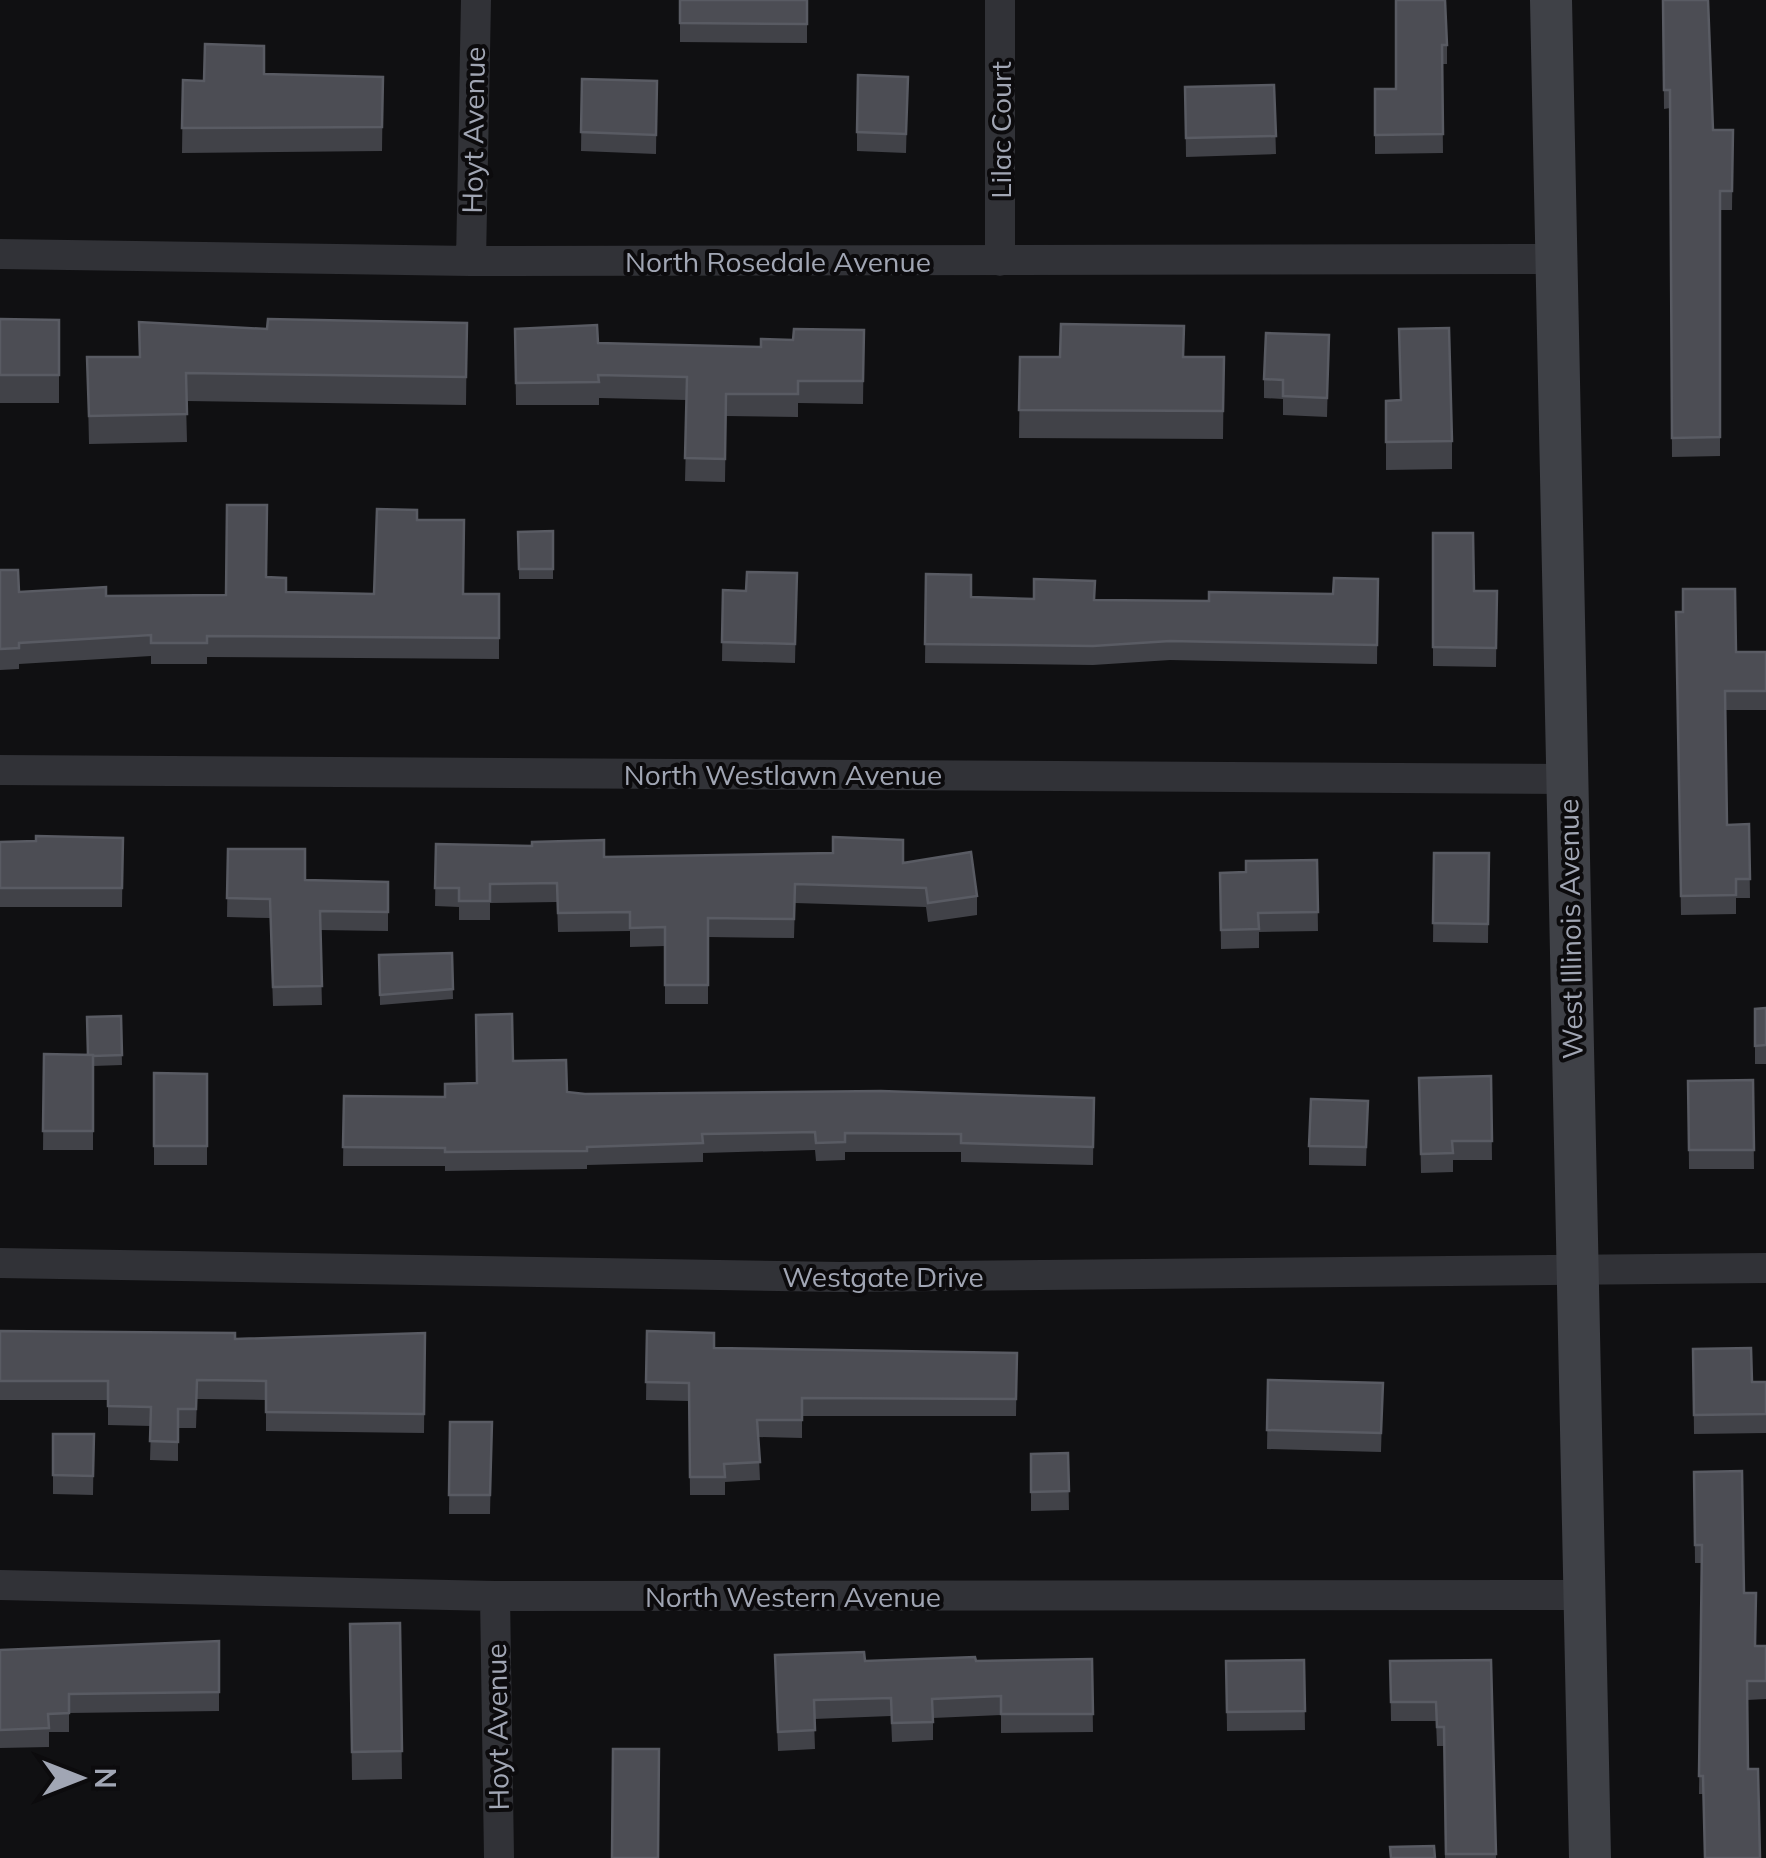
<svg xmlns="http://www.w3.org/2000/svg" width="1766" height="1858" viewBox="0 0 1766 1858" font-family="Mulish,sans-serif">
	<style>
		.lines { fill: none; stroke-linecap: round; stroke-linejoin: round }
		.street { stroke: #313237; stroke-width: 30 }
		.secondary { stroke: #3f4147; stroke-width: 42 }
		.wall { fill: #414248 }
		.building { fill: #4c4d54; stroke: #595b63; stroke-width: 2.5 }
		.labels { text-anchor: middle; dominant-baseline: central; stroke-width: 8; stroke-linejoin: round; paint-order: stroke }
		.street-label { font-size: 28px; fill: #a1a6b4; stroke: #0c0b0d }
	</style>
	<rect width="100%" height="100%" fill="#101012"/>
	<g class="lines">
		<path class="street" d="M1000,0V261
			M0,254L471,261L1557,259
			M471,261L476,0
			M0,770L1567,779
			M0,1263L841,1277L1766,1268
			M0,1585L495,1596L1585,1595
			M495,1596L499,1858"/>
		<path class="secondary" d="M1551,0L1590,1858"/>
	</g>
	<path class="wall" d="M680,0H807V43L680,42Z
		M1396,0L1447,45V64H1442L1443,153L1375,154V89H1396Z
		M1663,0L1708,21L1713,130H1733L1732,210H1720V456L1672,457L1670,108L1664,109Z
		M264,74L383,77L382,151L182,153L183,80L204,81Z
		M908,77L906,153L857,151V132Z
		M582,79L657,81L656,154L581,151Z
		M1274,85L1276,154L1186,157L1185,87Z
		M0,319L59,320V403H0Z
		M467,323L466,405L186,401L187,442L89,444L87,357H139L267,329Z
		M515,329L598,343L761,347L793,340L864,330L863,404L798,403V417L726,416L725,482L685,481L687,400L599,398V405H516Z
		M1399,329L1452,441V469L1386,470V401L1400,400Z
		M1329,335L1327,417L1283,415V399L1264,398V379Z
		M1020,357H1224L1223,439L1019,438Z
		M417,520L463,594H499V659L207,657V664H151V656L19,664V669L0,670V570L19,592L106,596L226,595L266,577L286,592L374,594Z
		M553,531V579H519L518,532Z
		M1433,533L1474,591H1497L1496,667L1433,666Z
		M797,573L795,663L722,661L723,590L746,591Z
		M926,574L971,597L1095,600L1209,601L1333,594L1378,579L1377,664L1170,660L1093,665L925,663Z
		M1676,612H1683L1736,652H1766V710H1726L1727,825L1749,824L1750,898H1736V914L1681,915Z
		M123,838L122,907H0V842Z
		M436,844L604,857L903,863L977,896V915L928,922L926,907L795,903L794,938L708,937V1004H665V946L630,947V931L558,932L557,902L490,903V920H459V907L435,906Z
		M228,849L305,880L388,882V931L320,930L322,1005L273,1006L270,918L227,917Z
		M1434,853H1489L1488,943L1433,942Z
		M1317,860L1318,931L1259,932V948L1221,949L1220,873L1246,872Z
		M452,953L453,999L380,1005L379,955Z
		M1766,1008V1064H1755V1009Z
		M121,1016L122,1065L93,1066V1150H43L44,1054L88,1055Z
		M513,1061L567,1092L585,1094L1094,1098L1093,1165L961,1162V1152H845V1160L816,1161L815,1150L703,1153V1162L587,1165V1169L445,1171V1166H343L344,1096L445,1097L477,1083Z
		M154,1073L207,1074V1165H154Z
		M1491,1076L1492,1160H1453V1172L1421,1173L1419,1078Z
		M1753,1080L1754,1169H1689L1688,1081Z
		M1368,1101L1366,1166L1309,1165V1146Z
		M0,1331L235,1339L425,1333L424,1433L266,1431V1400L197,1399L196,1428H178V1461L150,1460L151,1426L108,1425V1400H0Z
		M647,1331L714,1348L1017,1353L1016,1416H802V1438L758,1437L760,1480L725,1482V1495H690L689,1401L646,1400Z
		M1693,1349L1752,1382H1766V1433L1694,1434Z
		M1268,1380L1383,1383L1381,1452L1267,1449Z
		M450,1422H492L490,1514H449Z
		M53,1434H94L93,1495L53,1494Z
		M1068,1453L1069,1510L1031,1511V1454Z
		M1694,1472L1744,1593L1755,1646H1766V1699L1747,1700L1748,1769L1703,1794H1699L1702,1563H1695Z
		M400,1623L402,1779L352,1780L350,1624Z
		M219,1641V1711L69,1713V1732H49V1747L0,1748V1650Z
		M1092,1659L1093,1732L1001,1733V1715L933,1718V1740L892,1742L891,1716L814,1719L815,1749L778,1751L775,1674L865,1661Z
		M1304,1660L1305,1730L1227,1731L1226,1661Z
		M1491,1660L1496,1858H1445L1444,1746H1437L1436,1721H1391L1390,1661Z"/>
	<path class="building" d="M680,0H807V24L680,23Z
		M1396,0H1445L1447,45H1442L1443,134L1375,135V89H1396Z
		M1663,0H1708L1713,130H1733L1732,191H1720V437L1672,438L1670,90H1664Z
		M205,44L264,46V74L383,77L382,127L182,128L183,80L204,81Z
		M858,75L908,77L906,134L857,132Z
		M582,79L657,81L656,135L581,132Z
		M1274,85L1276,136L1186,138L1185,87Z
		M0,319L59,320V375H0Z
		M268,319L467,323L466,377L186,373L187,414L89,416L87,357H140L139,322L267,329Z
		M1061,324L1184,326L1183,357H1224L1223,411L1019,410L1020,357H1060Z
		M597,325L598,343L761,347V339L793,340L794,329L864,330L863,381H798V394H726L725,459L685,458L687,377L598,375L599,382L516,383L515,329Z
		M1449,328L1452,441L1386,442V401L1401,400L1399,329Z
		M1266,333L1329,335L1327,398L1283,396V380L1264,379Z
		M227,505H267L266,577L286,578V592L374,594L377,509L417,510V520H464L463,594H499V638L207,636V643H151V635L19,643V648L0,649V570H18L19,592L106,587V596L226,595Z
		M553,531V569H519L518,532Z
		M1433,533H1473L1474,591H1497L1496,648L1433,647Z
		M747,572L797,573L795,644L722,642L723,590L746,591Z
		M926,574L971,575V597L1034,599V579L1095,581L1094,600L1209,601V592L1333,594L1334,578L1378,579L1377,645L1170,641L1093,646L925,644Z
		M1683,589H1735L1736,652H1766V691H1725L1727,825L1749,824L1750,879H1736V895L1681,896L1676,612H1683Z
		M36,836L123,838L122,888H0V842L36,841Z
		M833,837L903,840V863L971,852L977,896L928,903L926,888L795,884L794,919L708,918V985H665V927L630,928V912L558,913L557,883L490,884V901H459V888H435L436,844L532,846V842L604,840V857L833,853Z
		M228,849H305V880L388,882V912L320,911L322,986L273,987L270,899L227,898Z
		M1434,853H1489L1488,924L1433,923Z
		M1317,860L1318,912L1258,913L1259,929L1221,930L1220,873L1246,872V861Z
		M452,953L453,989L380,995L379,955Z
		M1766,1008V1045L1755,1046V1009Z
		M512,1014L513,1061L566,1060L567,1092L585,1094L881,1091L1094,1098L1093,1147L961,1143V1134L845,1133V1142L816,1143L815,1132L702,1134L703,1143L587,1147V1151L445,1152V1148L343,1147L344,1096L445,1097V1084L477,1083L476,1015Z
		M121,1016L122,1055L93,1056V1055H88L87,1017Z
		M44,1054L93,1055V1131H43Z
		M154,1073L207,1074V1146H154Z
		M1491,1076L1492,1141H1452L1453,1153L1421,1154L1419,1078Z
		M1753,1080L1754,1150H1689L1688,1081Z
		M1311,1099L1368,1101L1366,1147L1309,1146Z
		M0,1331L235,1333V1339L425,1333L424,1414L266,1412V1381L197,1380L196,1409H178V1442L150,1441L151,1407L108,1406V1381H0Z
		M647,1331L714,1333V1348L1017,1353L1016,1399L802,1398V1420H757L760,1462L724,1464L725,1477H690L689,1383L646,1382Z
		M1751,1348L1752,1382H1766V1414L1694,1415L1693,1349Z
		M1268,1380L1383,1383L1381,1433L1267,1430Z
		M450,1422H492L490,1495H449Z
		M53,1434H94L93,1476L53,1475Z
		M1068,1453L1069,1491L1031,1492V1454Z
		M1742,1471L1744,1593H1756L1755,1646H1766V1681H1747L1748,1769H1758L1760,1858H1705L1703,1776H1699L1702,1545H1695L1694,1472Z
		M400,1623L402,1751L352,1752L350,1624Z
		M219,1641V1692L69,1694V1713L48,1714L49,1728L0,1730V1650Z
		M864,1652L865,1661L975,1657L976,1661L1092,1659L1093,1714H1001V1696L932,1699L933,1722L892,1723L891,1698L814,1700L815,1730L778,1732L775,1655Z
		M1304,1660L1305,1711L1227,1712L1226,1661Z
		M1491,1660L1496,1854H1446L1444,1727H1437L1436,1702H1391L1390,1661Z
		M613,1749H659L658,1858H612Z
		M1434,1846L1435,1858H1391L1390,1847Z"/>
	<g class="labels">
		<g class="street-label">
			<text transform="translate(473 130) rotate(-89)">Hoyt Avenue</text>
			<text transform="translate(1000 130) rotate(-90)">Lilac Court</text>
			<text x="778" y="261">North Rosedale Avenue</text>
			<text x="783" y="774">North Westlawn Avenue</text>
			<text transform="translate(1570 929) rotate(-91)">West Illinois Avenue</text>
			<text x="883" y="1276">Westgate Drive</text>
			<text x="793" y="1596">North Western Avenue</text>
			<text transform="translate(497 1727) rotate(-91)">Hoyt Avenue</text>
		</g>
	</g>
	<g transform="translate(80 1778) rotate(90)" stroke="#0c0b0d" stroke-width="8" paint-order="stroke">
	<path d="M0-8L18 38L0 25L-18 38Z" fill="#a1a6b4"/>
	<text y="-15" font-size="28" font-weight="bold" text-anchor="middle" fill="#a1a6b4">N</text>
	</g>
</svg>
